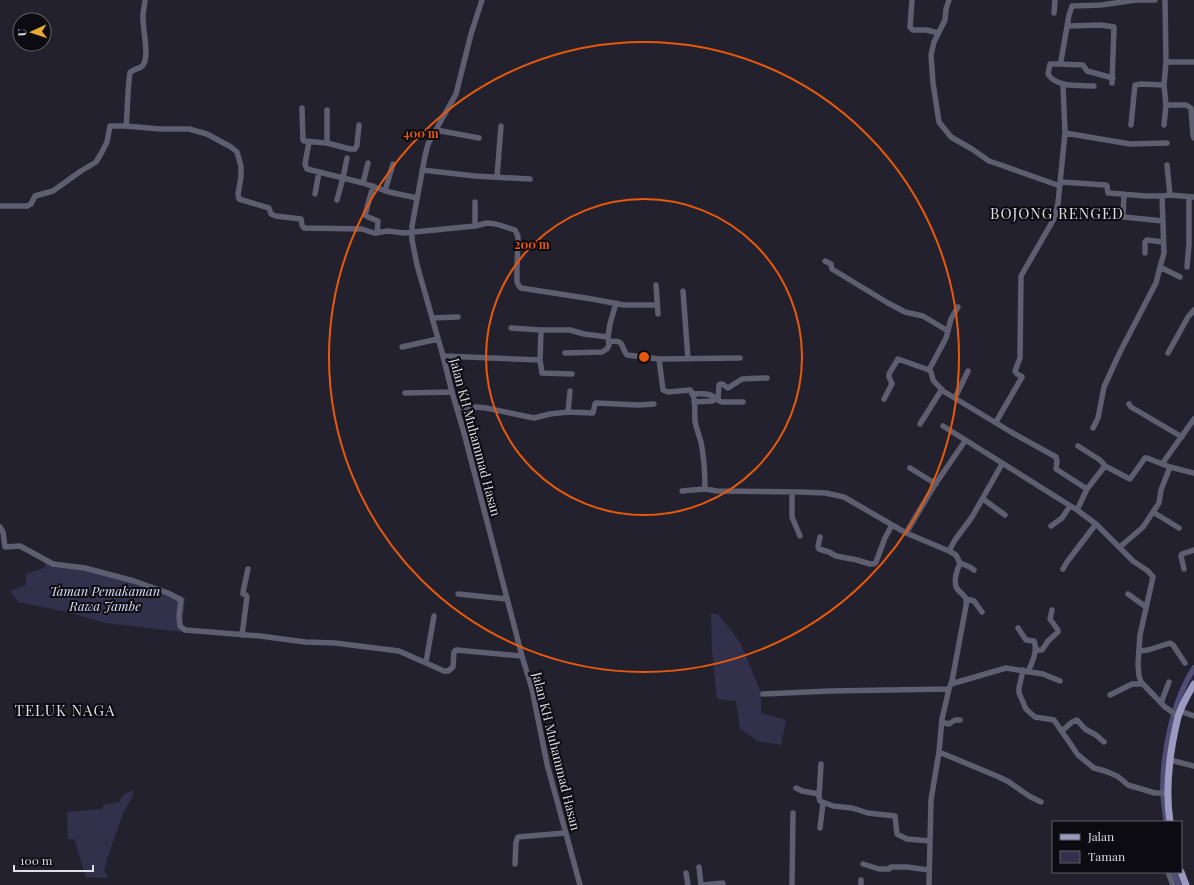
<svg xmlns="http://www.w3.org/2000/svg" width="1194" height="885" viewBox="0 0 1194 885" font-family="'Playfair Display',serif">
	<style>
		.green { fill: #33304c }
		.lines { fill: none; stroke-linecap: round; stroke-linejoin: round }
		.canal { stroke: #514c75; stroke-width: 5.5 }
		.minor { stroke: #5f5e71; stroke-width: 5.5 }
		.major { stroke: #9c9ac0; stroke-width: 7 }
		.ring { fill: none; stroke: #e8590c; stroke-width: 2 }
		.labels { text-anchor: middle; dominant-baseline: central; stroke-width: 4; stroke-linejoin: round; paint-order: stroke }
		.street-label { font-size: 13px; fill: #dfdee6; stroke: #0c0b11 }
		.park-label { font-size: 13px; font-style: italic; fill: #dedcf9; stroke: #0c0b11 }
		.quarter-label { font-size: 15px; letter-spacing: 1px; fill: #dfdee6; stroke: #0c0b11 }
		.centre { fill: #e8590c; stroke: #0c0b11; stroke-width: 2 }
		.ring-label { font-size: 12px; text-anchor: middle; font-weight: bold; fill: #e8590c; stroke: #0c0b11; stroke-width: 4; stroke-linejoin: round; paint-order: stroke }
	</style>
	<rect width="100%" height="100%" fill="#22212d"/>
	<path class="green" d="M46,558L54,563L138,580L185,597L182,632L105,623L68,612L18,602L10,591L26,585V574L44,568Z
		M711,613L719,615L740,642L761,693V713L786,720L781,745L758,741L740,729L736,701L717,699L712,652Z
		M133,790V796L124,811L108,856L104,871L108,878L86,877L74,839H68L67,812L103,809V805L119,802L123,795Z"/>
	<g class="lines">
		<path class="canal" d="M1166,822C1165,809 1162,795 1163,782C1164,746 1174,699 1194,668
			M1174,872L1179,885"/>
		<path class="minor" d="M482,0L471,34L456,94L428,144L425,156L412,226V240L417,265L443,356L452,392L464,433L522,656L532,689L547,764L580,885
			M912,0L910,27L913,30H927L938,33
			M949,0L946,9L945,20L934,42L931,55L933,83L939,122L951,137L972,149L989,161L1001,165L1060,186
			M1054,13L1055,0
			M1067,26L1101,25L1114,27L1112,83
			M1166,62H1194
			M1060,64L1083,65L1087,71L1113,78
			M1094,86C1080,85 1056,88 1048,74L1050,64H1060L1061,61L1069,15L1072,6L1101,5L1136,0H1155
			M1166,105H1186L1191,108L1193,135L1194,138
			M302,108L303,140L304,141L327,143L350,149H355L357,145L359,125
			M1131,125L1135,85L1141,84L1164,85
			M1164,125L1166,105L1164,85L1166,62L1165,0
			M126,126L160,129H189L207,134L231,147L237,152L241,166V177L238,194L239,199L269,208L271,214L276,216L301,219L302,225L304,228L362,229L374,233L388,231L404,233L475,226L487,223L496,224L515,230L518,236L517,269V282L519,286L521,288L592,299L624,305H657
			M436,130L479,138
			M1065,133L1130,144L1167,143
			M309,142L305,164L307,169L363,183L389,192L417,198
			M327,143V110
			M1167,165L1170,195
			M422,170L475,176L530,179
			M497,177L501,126
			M1061,182L1106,185L1107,186L1108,193H1109L1146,196H1162L1170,195L1194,197
			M363,183L368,163
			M373,186L365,215L368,217L378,221L377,233
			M385,191L393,164
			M315,194L319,172
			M1124,194L1123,216L1124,217L1163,221
			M337,200L343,178L347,158
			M0,206H27L31,204L35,196L53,191L81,171L96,162L102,152L107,142L110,126H126C128,109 127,91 130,73C133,68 140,70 143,65C150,55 142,28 143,15C143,10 145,5 145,0
			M475,226V202
			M1145,253V242L1147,240L1163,242
			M825,261L831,264L832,269L888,303L905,312L923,316L948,331
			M1160,267L1180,277
			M1187,267L1189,244V197
			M656,285L658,314
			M683,291L688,359
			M432,318L458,317
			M511,328L541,330H570L584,334L608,337
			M541,330L540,360L542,373L572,374
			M609,341C626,341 619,344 627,355L659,359L740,358
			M402,347L438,339
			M565,353L602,352L607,349L609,345L608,337L610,324L616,303
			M1168,353L1188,317L1194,310
			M443,356L540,360
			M659,359L663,390L668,392L690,390C697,397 694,412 695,421C696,428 699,435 701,442C704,457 705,473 705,489
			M929,370L946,338L951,319L958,307
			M405,393L452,392
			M692,394C702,394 710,392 716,399
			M718,398L719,401L722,402H743
			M955,398L968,371
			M884,399L892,384L889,377V374L898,359L929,370L931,372L933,380L943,391L1011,432L1056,457L1057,461L1056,469L1087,489L1077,510
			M694,402L712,401L718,398L719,385C723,382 724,386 728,388L742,379L767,378
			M1129,404L1131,407L1182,437
			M457,408L476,407L486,408L534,418L550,414L568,412L570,391
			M568,412L593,413L595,404L596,403L638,405L654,404
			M996,422L1022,377L1021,376L1017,374L1015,371L1020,358L1021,276L1055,217L1058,203L1065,133L1063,85
			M920,424L942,389
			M943,426L1077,510L1096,524L1133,561L1148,571L1153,577L1140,635L1138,664L1139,676L1141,682L1165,707L1178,716
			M1093,428L1098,418L1104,387L1120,352L1156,283L1160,267L1164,253L1162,196
			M1078,446L1100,460L1105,466L1087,489
			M1162,464L1194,419
			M1105,466L1130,479L1145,458H1147L1170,467L1194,473
			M910,468L936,484
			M682,491L705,489L717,491L800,492L826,493L844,497L906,533L949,551L956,555L960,563C957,570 952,583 958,590C965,597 967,596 966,606L952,681L949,689L942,719L939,752L931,800L929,885
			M792,492V517L800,536
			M983,499L1005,515
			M1153,512L1179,528
			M1051,526L1062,518L1070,506
			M0,527L3,532L5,547L20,546L53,564L85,568L134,581L168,593L181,600L179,616L180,626L185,630L260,636L305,642L335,643L399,651L444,671H448L453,667L454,652L456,650L522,656
			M906,533L934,486L965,441
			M820,537L818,547L819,549L829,552L836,556L857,560L870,564H874L876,562L885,538L892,525
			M1120,547L1143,527L1159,503L1161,490L1170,467
			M949,551L955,540L972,517L1002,464
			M960,563L970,567L974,570
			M1063,569L1067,562L1096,524
			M1184,569L1181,556L1182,554L1194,550
			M458,594L507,599
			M1128,594L1146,607
			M966,599L974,601L982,612
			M1018,628L1026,640L1034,641C1038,651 1032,662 1028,672
			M242,635L247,597L246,595L243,594V592L248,569
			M1036,650H1042L1048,641L1058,632V630L1050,619L1052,610
			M1139,651L1148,650L1170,643L1173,645L1185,663
			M426,662L434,616
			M1023,670L1019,688V693L1026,709L1035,717L1054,720L1078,755L1094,768L1105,771L1117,776L1121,779L1128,785L1155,793H1168
			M951,684L1006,668L1043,674L1060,681
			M763,694L830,691L949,689
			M1110,695L1132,684H1142
			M1161,703L1169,682
			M1180,711L1194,716
			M942,722L949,724L955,720H960
			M1062,731L1072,722L1077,720L1085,729L1096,735L1104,742
			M939,752L999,777L1009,782L1029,796L1041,802
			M1170,760L1194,766
			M821,764L819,797L820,801L833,806L852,808L868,813L895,816L897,834L907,839L930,841
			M796,788L802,791L819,794
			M820,828L823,803
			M515,864L516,842L518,837L565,833
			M863,864L879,869H889L891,867H907L929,870
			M699,867L701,885
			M1168,872L1173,885
			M686,873L688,885
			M702,885L723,883
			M792,885L793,813
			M861,885V880"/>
		<path class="major" d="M1170,822C1165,789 1170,750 1178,717C1181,706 1188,694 1194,684
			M1181,872L1186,885"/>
	</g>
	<g class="ring">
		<circle cx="644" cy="357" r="158"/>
		<circle cx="644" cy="357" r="315"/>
	</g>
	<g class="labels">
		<g class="street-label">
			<text transform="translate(476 437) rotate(75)">Jalan KH Muhammad Hasan</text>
			<text transform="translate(557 751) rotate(76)">Jalan KH Muhammad Hasan</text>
		</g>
		<g class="park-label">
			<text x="105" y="590">Taman Pemakaman<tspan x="105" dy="15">Rawa Jambe</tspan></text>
		</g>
		<g class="quarter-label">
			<text x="1057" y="213">BOJONG RENGED</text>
			<text x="65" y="710">TELUK NAGA</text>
		</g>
	</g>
	<circle cx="644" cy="357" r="6" class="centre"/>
	<g class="ring-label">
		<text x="421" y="138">400 m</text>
		<text x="532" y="249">200 m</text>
	</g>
	<rect x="1052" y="821" width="130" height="52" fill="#0c0b11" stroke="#605f66"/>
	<rect x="1060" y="834" width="20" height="6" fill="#9c9ac0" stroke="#605f66"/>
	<text x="1088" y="841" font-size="12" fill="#dfdee6">Jalan</text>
	<rect x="1060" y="851" width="20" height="12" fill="#33304c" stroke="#605f66"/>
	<text x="1088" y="861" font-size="12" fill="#dfdee6">Taman</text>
	<g transform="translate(32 32) rotate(267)"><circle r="19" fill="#0c0b11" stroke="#605f66"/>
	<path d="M0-3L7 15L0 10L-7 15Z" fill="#e9aa38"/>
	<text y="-6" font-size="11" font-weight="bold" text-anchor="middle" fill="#dfdee6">U</text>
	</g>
	<path d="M14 865v6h79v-6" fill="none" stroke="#dfdee6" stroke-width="2"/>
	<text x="20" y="865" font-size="12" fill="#dfdee6" stroke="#0c0b11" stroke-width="3" paint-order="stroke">100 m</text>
</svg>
